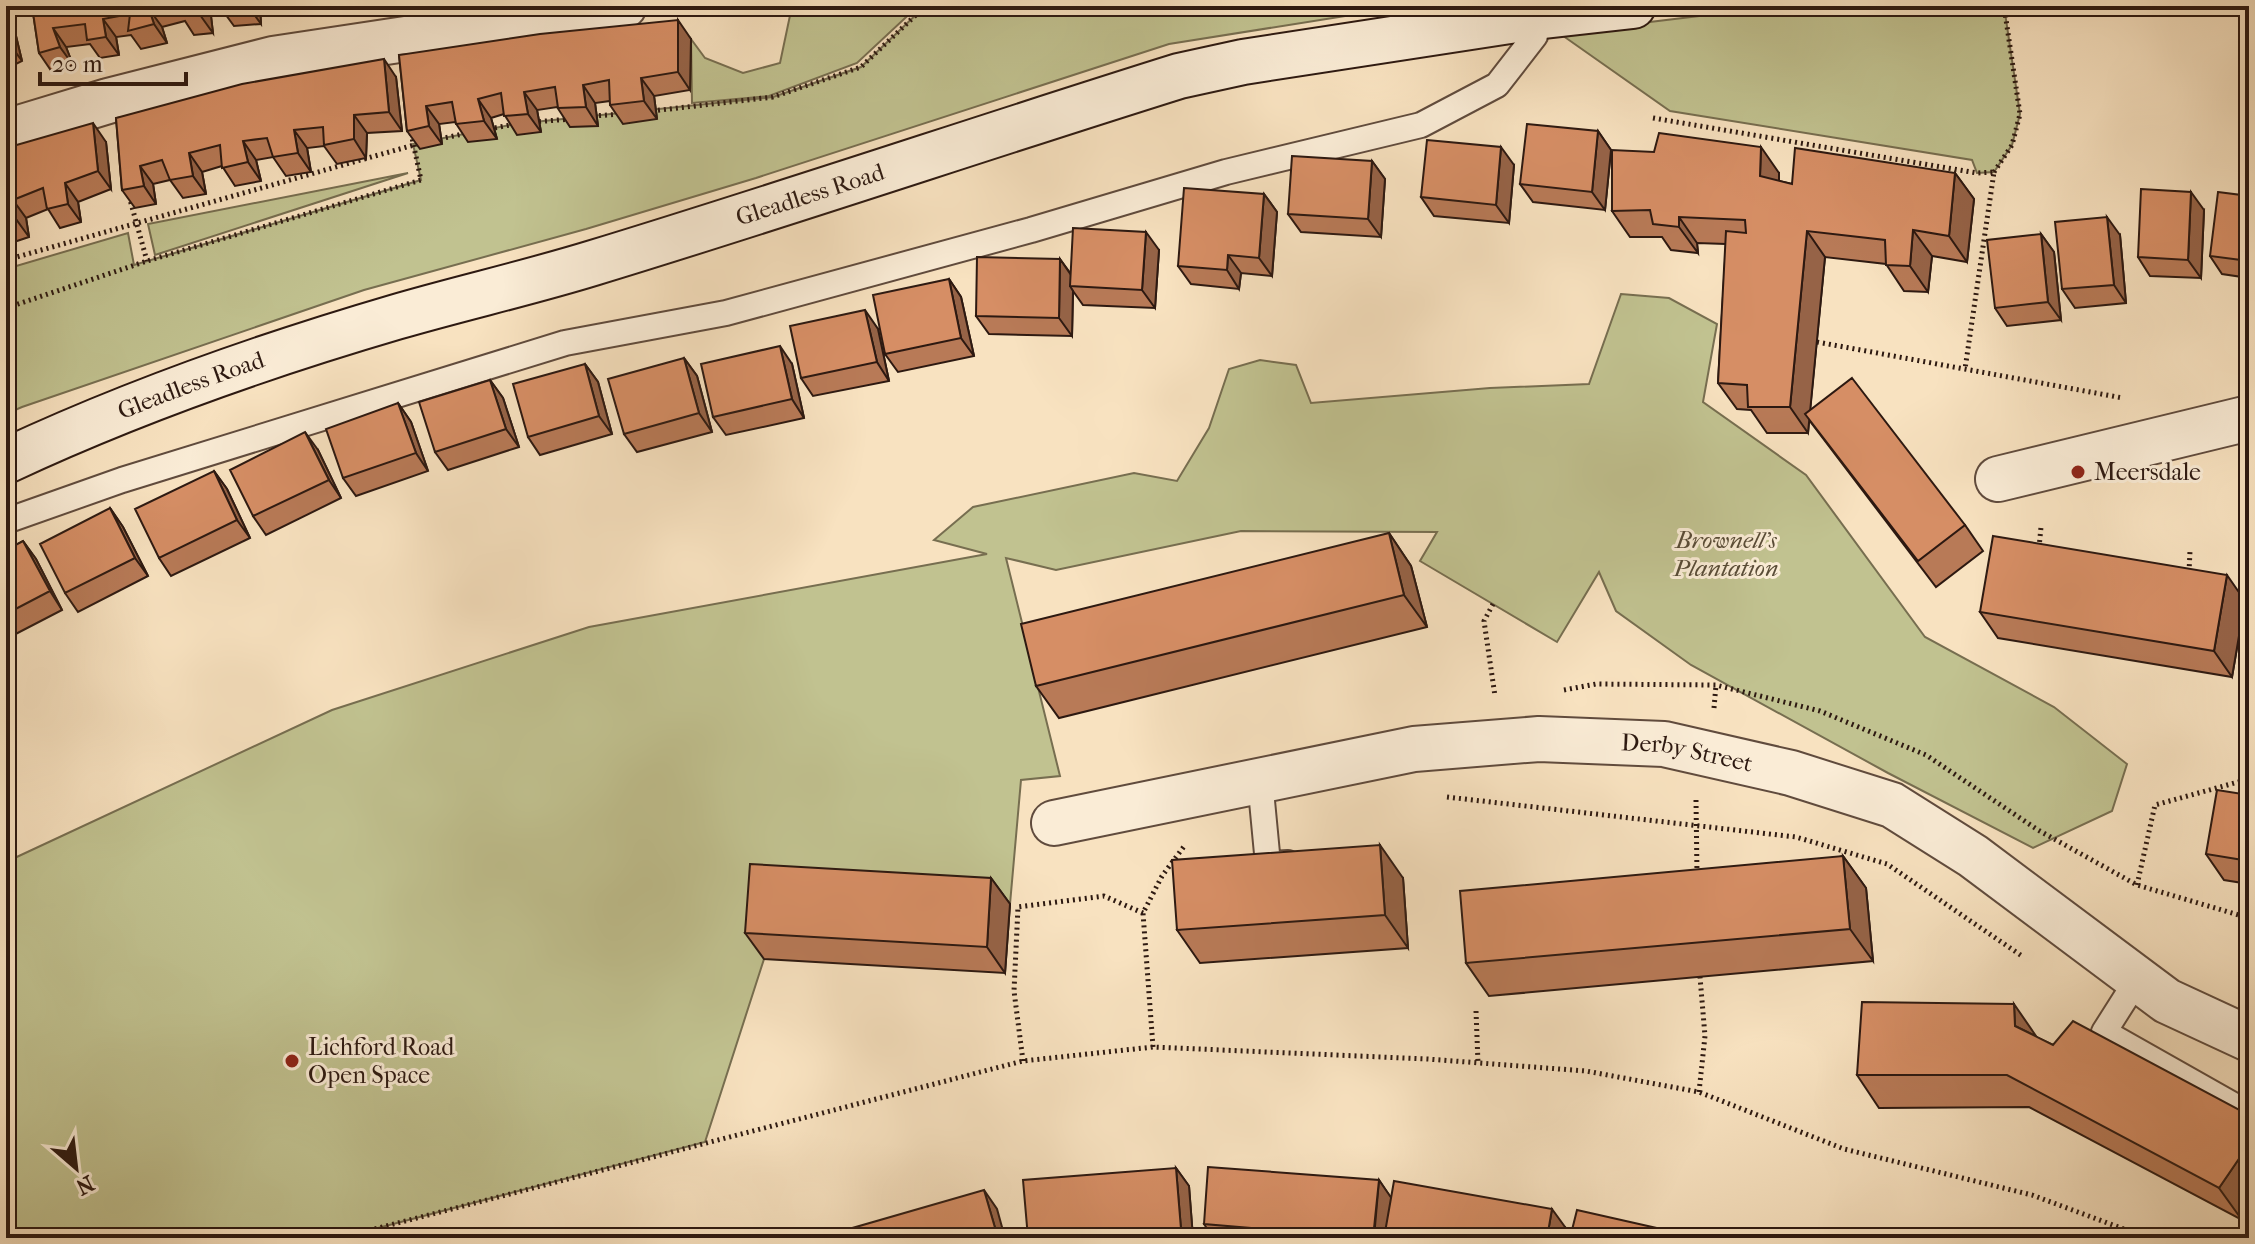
<svg xmlns="http://www.w3.org/2000/svg" width="2255" height="1244" viewBox="0 0 2255 1244" font-family="'IM FELL French Canon',serif">
	<style>
		.green { fill: #c1c290; stroke: #776e50; stroke-width: 2 }
		.lines { fill: none; stroke-linecap: round; stroke-linejoin: round }
		.lane-casing { stroke: #604b3d; stroke-width: 28 }
		.street-casing { stroke: #604b3d; stroke-width: 48 }
		.secondary-casing { stroke: #2d1911; stroke-width: 48 }
		.path { stroke: #2d1911; stroke-width: 5; stroke-dasharray: 2 4; stroke-linecap: butt }
		.lane { stroke: #faecd6; stroke-width: 24 }
		.street { stroke: #faecd6; stroke-width: 44 }
		.secondary { stroke: #faecd6; stroke-width: 44 }
		.wall { fill: #b87a57; stroke: #2d1911; stroke-width: 2 }
		.shaded-wall { fill: #966347; stroke: #2d1911; stroke-width: 2 }
		.building { fill: #d68e65; stroke: #2d1911; stroke-width: 2 }
		.poi-dot { fill: #8f2418; stroke: #faecd6; stroke-width: 3 }
		.labels { text-anchor: middle; dominant-baseline: central; stroke-width: 6; stroke-linejoin: round; paint-order: stroke }
		.street-label { font-size: 24px; fill: #2d1911; stroke: #faecd6 }
		.poi-label { font-size: 24px; fill: #2d1911; stroke: #faecd6; text-anchor: start }
		.park-label { font-size: 24px; font-style: italic; fill: #594c37; stroke: #faecd6 }
	</style>
	<rect width="100%" height="100%" fill="#f8e2c0"/>
	<filter id="stains"><feTurbulence type="fractalNoise" baseFrequency=".0025" numOctaves="4"/><feColorMatrix values="0 0 0 0 .2 0 0 0 0 .09 0 0 0 0 .02 0 0 0 .5 -.17"/></filter>
	<radialGradient id="worn" r=".72"><stop offset=".6" stop-color="#630" stop-opacity="0"/><stop offset="1" stop-color="#630" stop-opacity=".3"/></radialGradient>
	<path class="green" d="M792,6H918L857,63L769,96L692,103L691,39L705,58L743,73L780,63Z
		M922,6H1408L1169,44L756,178L586,229L364,290L22,407L6,414V269L128,233L134,265L421,180L413,144L515,124L773,97L861,67L920,11Z
		M1783,6H2004L2020,114L2012,145L1994,172L1977,173L1972,160L1670,111L1559,33Z
		M408,173L155,255L148,224Z
		M1621,294L1669,298L1717,324L1703,402L1806,475L1925,637L2054,707L2127,764L2112,811L2033,848L1888,773L1691,665L1616,611L1599,572L1557,642L1420,561L1437,532L1241,531L1056,570L1006,558L1060,776L1021,780L1010,904L768,890L764,959L705,1142L340,1238H6V862L332,710L589,627L987,554L934,540L973,507L1134,473L1177,481L1209,428L1229,369L1260,360L1296,365L1311,403L1490,388L1589,384Z"/>
	<g class="lines">
		<g class="lane-casing">
			<path id="lane" d="M6,521L122,480L565,343L726,313L1031,230L1226,172L1421,125L1497,85L1535,36V17
				M1260,780L1268,864L1288,863
				M2137,980L2104,1032L2249,1114"/>
		</g>
		<g class="street-casing">
			<g id="street">
				<path d="M6,132L108,101L273,59L624,6"/>
				<path d="M1998,479L2249,418"/>
				<path id="s1" d="M1054,823L1414,749L1539,739L1664,744L1791,773L1892,805L1973,856L2167,1001L2249,1039"/>
			</g>
		</g>
		<g class="secondary-casing">
			<g id="secondary">
				<path id="s2" d="M6,461C132,402 263,356 396,317C461,298 528,283 593,263C790,203 984,137 1179,76L1243,62L1535,17L1633,6"/>
			</g>
		</g>
		<path class="path" d="M652,111L773,97L861,67L920,11L922,6
			M593,116L622,114
			M1653,118L1977,173L1994,172L1965,369
			M533,122L571,119
			M489,129L515,124
			M434,140L468,133
			M1994,172L2012,145L2020,114L2004,6
			M129,196L147,261
			M6,260L421,143
			M6,308L147,261L421,180L411,133
			M1817,342L2123,398
			M2039,548L2041,527
			M2189,572L2190,551
			M1493,604L1484,621L1495,696
			M1564,690L1596,684L1716,685L1820,711L1926,755L2038,830L2137,885L2249,918
			M1714,708L1716,685
			M1447,797L1796,837L1887,864L2022,956
			M1696,800L1697,874
			M2137,885L2155,805L2249,779
			M1476,1011L1478,1063
			M1153,1047L1143,913L1162,876L1185,845
			M1023,1061L1014,991L1018,907L1104,896L1143,913
			M1699,1092L1705,1036L1700,977
			M340,1238L1023,1061L1153,1047L1427,1059L1586,1071L1699,1092L1844,1149L2032,1195L2148,1238"/>
		<use href="#lane" class="lane"/>
		<use href="#street" class="street"/>
		<use href="#secondary" class="secondary"/>
	</g>
	<path class="wall" d="M6,6L10,11L22,61L6,69Z
		M32,6H260L261,24L234,26L223,11L211,16L213,33L194,35L185,21L162,27L167,43L141,49L131,35L116,37L119,55L100,58L90,44L66,47L73,65L52,72L39,53Z
		M275,6H307V11L282,16Z
		M328,6H355L330,10Z
		M691,39L690,90L654,96L657,119L623,124L610,105V101L595,103L598,126L570,127L557,107L537,110L541,132L517,135L504,114L491,118L497,139L468,142L455,122L439,124L442,144L420,149L407,131L399,55Z
		M396,77L402,131L367,133L366,158L337,164L324,146L307,148L311,172L286,176L273,157L256,160L261,181L235,186L222,166L202,172L206,194L183,198L170,180L153,184L156,204L135,208L122,190L116,118Z
		M1598,131L1611,150L1605,210L1533,202L1520,184Z
		M106,142L111,189L78,202L81,222L60,228L48,209L26,218L29,237L8,244L6,240V148Z
		M1372,161L1385,179L1381,237L1301,232L1288,214Z
		M1514,165L1509,223L1434,216L1421,197Z
		M1779,173V181L1792,184L1955,173L1974,199L1967,262L1932,256L1928,292L1904,291L1886,264L1825,257L1810,410L1965,525L1983,551L1936,587L1809,420L1808,433H1767L1751,410L1737,409L1718,383L1726,244L1697,243L1698,253L1671,250L1662,237H1630L1612,211Z
		M1264,194L1277,212L1272,276L1241,273L1239,289L1191,284L1178,266Z
		M2249,196V278L2222,274L2210,256Z
		M2204,210L2201,278L2150,276L2138,257Z
		M2041,234L2054,252L2061,320L2007,326L1995,308Z
		M2120,235L2126,303L2075,308L2062,289Z
		M1159,250L1155,308L1083,305L1073,291L1072,336L989,334L976,316L1060,259L1071,274Z
		M949,279L961,297L974,356L898,372L885,354Z
		M878,329L889,381L813,396L801,378Z
		M684,358L697,376L712,432L637,452L624,434Z
		M585,364L598,382L612,434L540,455L528,437Z
		M792,364L804,418L726,435L713,417Z
		M490,380L503,398L519,447L448,470L435,452Z
		M398,403L411,422L428,471L356,496L343,478Z
		M318,450L341,498L266,535L253,516Z
		M214,471L227,489L250,538L171,576L159,558Z
		M110,508L123,527L148,576L78,612L65,593Z
		M1389,533L1411,566L1427,627L1059,718L1036,686Z
		M23,541L36,559L62,610L6,639V550Z
		M2245,601L2232,677L1998,638L1980,612Z
		M2249,795V884L2224,880L2206,854Z
		M1843,856L1866,888L1873,961L1489,996L1466,963Z
		M991,878L1010,904L1005,973L764,959L745,933Z
		M1403,878L1408,948L1200,963L1177,930Z
		M2036,1037L2053,1045L2249,1115V1209L2242,1220L2029,1107L1879,1108L1857,1075Z
		M1176,1168L1189,1186L1193,1238H1028Z
		M1379,1180L1391,1198L1565,1227L1563,1238H1213L1204,1224Z"/>
	<path class="shaded-wall" d="M6,6L10,11L22,61L9,43L6,30Z
		M199,6H204L211,16L213,33L200,15Z
		M248,6H260L261,24Z
		M149,9L162,27L167,43L154,24Z
		M103,19L116,37L119,55L106,37Z
		M678,20L691,39L690,90L678,72Z
		M53,28L66,47L73,65L60,47Z
		M384,59L396,77L402,131L389,112Z
		M641,78L654,96L657,119L644,101Z
		M583,85L595,103L598,126L586,107Z
		M524,92L537,110L541,132L528,114Z
		M478,99L491,118L497,139L484,121Z
		M426,106L439,124L442,144L429,126Z
		M354,115L367,133L366,158L354,139Z
		M93,123L106,142L111,189L98,171Z
		M294,130L307,148L311,172L298,153Z
		M1598,131L1611,150L1605,210L1592,192Z
		M243,141L256,160L261,181L248,162Z
		M1501,147L1514,165L1509,223L1496,205Z
		M1761,147L1779,173V203L1760,176Z
		M189,153L202,172L206,194L193,176Z
		M1372,161L1385,179L1381,237L1368,219Z
		M140,166L153,184L156,204L144,186Z
		M1955,173L1974,199L1967,262L1949,236Z
		M65,183L78,202L81,222L68,204Z
		M2191,192L2204,210L2201,278L2188,260Z
		M1264,194L1277,212L1272,276L1259,258Z
		M13,200L26,218L29,237L16,219Z
		M1679,217L1697,243L1698,253L1679,227Z
		M2107,217L2120,235L2126,303L2114,285Z
		M1913,230L1932,256L1928,292L1910,266Z
		M1807,231L1825,257L1808,433L1790,407Z
		M1146,232L1159,250L1155,308L1142,290Z
		M2041,234L2054,252L2061,320L2048,302Z
		M1228,255L1241,273L1239,289L1227,270Z
		M1060,259L1073,278L1070,286L1073,291L1072,336L1059,318Z
		M949,279L961,297L974,356L961,338Z
		M865,310L878,329L889,381L877,362Z
		M780,346L792,364L804,418L792,399Z
		M684,358L697,376L712,432L699,413Z
		M585,364L598,382L612,434L599,416Z
		M490,380L503,398L519,447L506,429Z
		M398,403L411,422L428,471L416,453Z
		M305,432L318,450L341,498L329,480Z
		M214,471L227,489L250,538L237,520Z
		M110,508L123,527L148,576L135,558Z
		M1389,533L1411,566L1427,627L1404,595Z
		M23,541L36,559L62,610L50,591Z
		M2227,575L2245,601L2232,677L2214,651Z
		M1380,845L1403,878L1408,948L1385,915Z
		M1843,856L1866,888L1873,961L1850,929Z
		M991,878L1010,904L1005,973L987,947Z
		M2014,1004L2036,1036L2015,1026Z
		M2249,1144V1209L2242,1220L2219,1188Z
		M1176,1168L1189,1186L1193,1238H1187L1181,1229Z
		M1379,1180L1392,1199L1388,1238H1374Z
		M984,1190L997,1209L1005,1238H998Z
		M1552,1209L1565,1227L1563,1238H1547Z"/>
	<path class="building" d="M32,6H160L149,9L154,24L128,31L130,14L103,19L106,37L87,40L85,24L53,28L60,47L39,53Z
		M180,6H199L200,15L181,16Z
		M678,20V72L641,78L644,101L610,105L609,80L583,85L586,107L558,108L555,87L524,92L528,114L504,116L501,93L478,99L484,121L456,124L452,102L426,106L429,126L407,131L399,55L540,34Z
		M6,30L9,43L6,44Z
		M384,59L389,112L354,115V139L324,145L323,127L294,130L298,153L273,157L267,138L243,141L248,162L222,168L220,145L189,153L193,176L170,180L162,160L140,166L144,186L122,190L116,118L242,84Z
		M93,123L98,171L65,183L68,204L47,209L43,188L13,200L16,219L6,222V148Z
		M1527,124L1598,131L1592,192L1520,184Z
		M1659,133L1761,147L1760,176L1792,184L1795,148L1955,173L1949,236L1913,230L1910,266L1886,265L1885,240L1807,231L1790,407H1748L1747,385L1718,383L1726,231L1746,233L1745,220L1679,217V227L1653,224L1650,210L1612,211V150L1654,152Z
		M1427,140L1501,147L1496,205L1421,197Z
		M1292,156L1372,161L1368,219L1288,214Z
		M1184,188L1264,194L1259,258L1228,255L1227,270L1178,266Z
		M2141,189L2191,192L2188,260L2138,257Z
		M2218,192L2249,196V261L2210,256Z
		M2107,217L2114,285L2062,289L2055,222Z
		M1073,228L1146,232L1142,290L1070,286Z
		M2041,234L2048,302L1995,308L1987,240Z
		M977,257L1060,259L1059,318L976,316Z
		M949,279L961,338L885,354L873,295Z
		M865,310L877,362L801,378L790,326Z
		M780,346L792,399L713,417L701,364Z
		M684,358L699,413L624,434L608,379Z
		M585,364L599,416L528,437L513,384Z
		M1852,378L1965,525L1918,561L1805,414Z
		M490,380L506,429L435,452L419,402Z
		M398,403L416,453L343,478L326,429Z
		M305,432L329,480L253,516L230,470Z
		M214,471L237,520L159,558L135,509Z
		M110,508L135,558L65,593L40,544Z
		M1389,533L1404,595L1036,686L1021,624Z
		M1993,536L2227,575L2214,651L1980,612Z
		M23,541L50,591L6,614V550Z
		M2217,790L2249,795V861L2206,854Z
		M1380,845L1385,915L1177,930L1172,860Z
		M1843,856L1850,929L1466,963L1460,891Z
		M750,864L991,878L987,947L745,933Z
		M1862,1002L2014,1004L2015,1026L2053,1045L2073,1021L2249,1115V1144L2219,1188L2007,1075H1857Z
		M1208,1167L1379,1180L1373,1238L1204,1224Z
		M1176,1168L1181,1229L1071,1238H1028L1023,1180Z
		M1394,1181L1552,1209L1547,1238H1384Z
		M984,1190L998,1238H845L842,1231Z
		M1577,1210L1701,1238H1570Z"/>
	<g class="poi-dot">
		<circle cx="2078" cy="472" r="8"/>
		<circle cx="292" cy="1061" r="8"/>
	</g>
	<g class="labels">
		<g class="street-label">
			<text stroke="none"><textPath href="#s2" startOffset="848">Gleadless Road</textPath></text>
			<text stroke="none"><textPath href="#s2" startOffset="200">Gleadless Road</textPath></text>
			<text stroke="none"><textPath href="#s1" startOffset="642">Derby Street</textPath></text>
		</g>
		<g class="poi-label">
			<text x="2094" y="472">Meersdale</text>
			<text x="308" y="1047">Lichford Road<tspan x="308" dy="28">Open Space</tspan></text>
		</g>
		<g class="park-label">
			<text x="1726" y="540">Brownell's<tspan x="1726" dy="28">Plantation</tspan></text>
		</g>
	</g>
	<rect width="2255" height="1244" fill="none" stroke="#f8e2c0" stroke-width="32"/>
	<rect x="8" y="8" width="2239" height="1228" fill="none" stroke="#2d1911" stroke-width="4"/>
	<rect x="16" y="16" width="2223" height="1212" fill="none" stroke="#2d1911" stroke-width="2"/>
	<g transform="translate(76 1168) rotate(152)" stroke="#faecd6" stroke-width="6" paint-order="stroke">
	<path d="M0-6L14 30L0 20L-14 30Z" fill="#2d1911"/>
	<text y="-12" font-size="22" font-weight="bold" text-anchor="middle" fill="#2d1911">N</text>
	</g>
	<path d="M40 72v12h146v-12" fill="none" stroke="#2d1911" stroke-width="4"/>
	<text x="52" y="72" font-size="24" fill="#2d1911" stroke="#faecd6" stroke-width="6" paint-order="stroke">20 m</text>
	<rect width="100%" height="100%" filter="url(#stains)"/>
	<rect width="100%" height="100%" fill="url(#worn)"/>
</svg>
